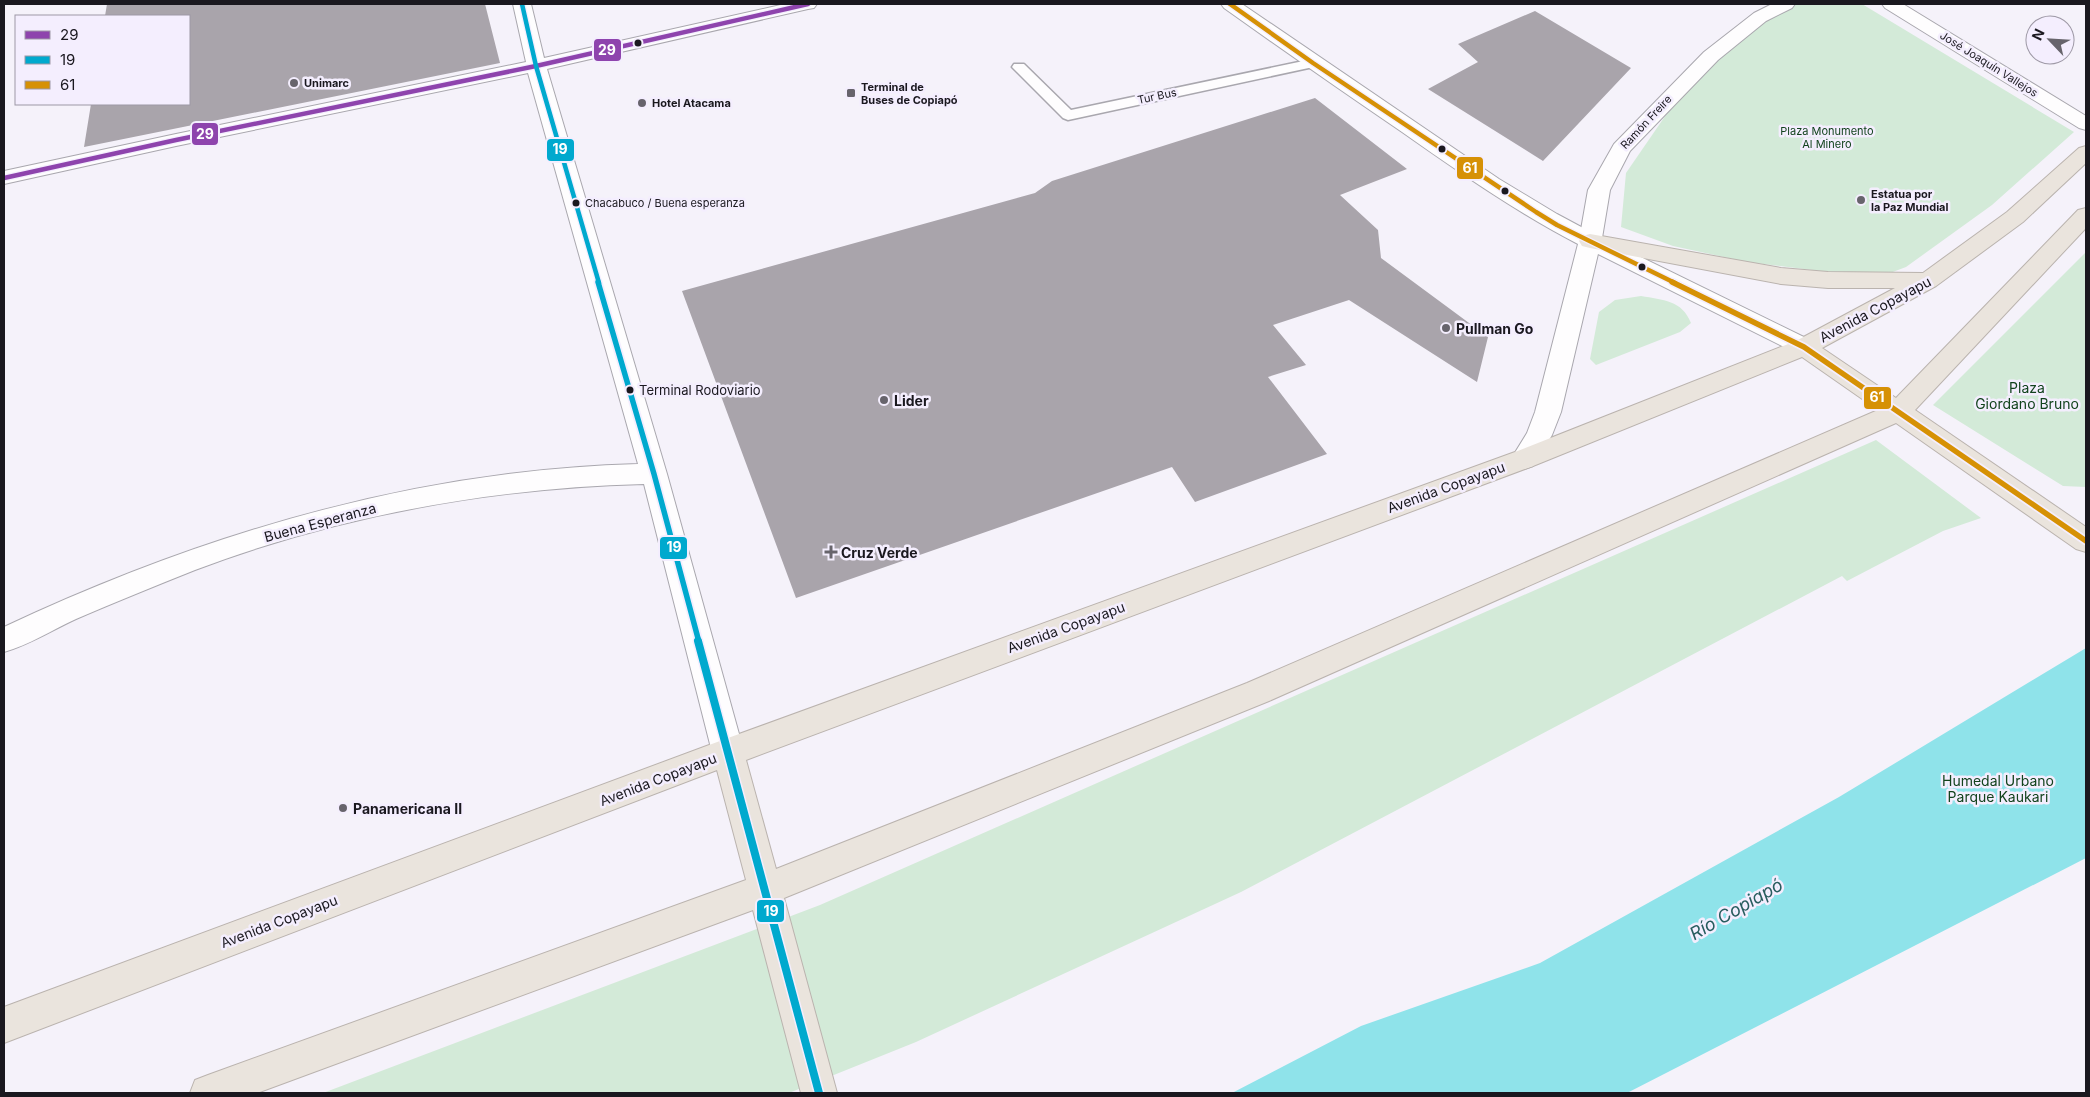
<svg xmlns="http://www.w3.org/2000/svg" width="2090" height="1097" viewBox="0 0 2090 1097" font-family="Inter,sans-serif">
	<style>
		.green { fill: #d3ead8 }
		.water { fill: #8fe3ea }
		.building { fill: #a9a4ab }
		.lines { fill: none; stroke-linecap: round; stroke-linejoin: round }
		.lane-casing { stroke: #a9a7ae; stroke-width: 3 }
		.street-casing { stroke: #a9a7ae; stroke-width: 2 }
		.secondary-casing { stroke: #a9a7ae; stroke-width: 2 }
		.highway-casing { stroke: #bab3ae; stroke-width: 2 }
		.lane { fill: #fefdfe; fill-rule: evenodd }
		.street { fill: #fefdfe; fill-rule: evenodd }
		.secondary { fill: #fefdfe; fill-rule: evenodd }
		.highway { fill: #eae4dd; fill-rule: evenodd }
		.bus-1-casing { stroke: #f4eefe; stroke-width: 7 }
		.bus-2-far2-casing { stroke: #f4eefe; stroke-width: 7 }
		.bus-2-far1-casing { stroke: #f4eefe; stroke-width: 9 }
		.bus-2-casing { stroke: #f4eefe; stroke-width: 11 }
		.bus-3-far1-casing { stroke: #f4eefe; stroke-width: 7 }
		.bus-3-casing { stroke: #f4eefe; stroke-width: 9 }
		.bus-1 { stroke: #8e44ad; stroke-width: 4.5 }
		.bus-2-far2 { stroke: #00a9ce; stroke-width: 4.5 }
		.bus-2-far1 { stroke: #00a9ce; stroke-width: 5.5 }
		.bus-2 { stroke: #00a9ce; stroke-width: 8 }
		.bus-3-far1 { stroke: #d69105; stroke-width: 4.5 }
		.bus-3 { stroke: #d69105; stroke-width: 5.5 }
		.bus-dot { fill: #1a181f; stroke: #f4eefe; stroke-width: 2 }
		.poi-dot { fill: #67646c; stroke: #f4eefe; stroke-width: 2 }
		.labels { text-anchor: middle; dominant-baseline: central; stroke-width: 5; stroke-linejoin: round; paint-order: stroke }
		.far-street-label { font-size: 11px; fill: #1a181f; stroke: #f4eefe }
		.far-poi-label { font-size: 11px; font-weight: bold; fill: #1a181f; stroke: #f4eefe; text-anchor: start }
		.far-park-label { font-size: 11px; fill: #12431d; stroke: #f4eefe }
		.far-bus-label { font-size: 11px; fill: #1a181f; stroke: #f4eefe; text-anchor: start }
		.bus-label { font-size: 13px; fill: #1a181f; stroke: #f4eefe; text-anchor: start }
		.street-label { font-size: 14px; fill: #1a181f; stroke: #f4eefe }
		.poi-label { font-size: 14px; font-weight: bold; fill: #1a181f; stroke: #f4eefe; text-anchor: start }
		.park-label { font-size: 14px; fill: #12431d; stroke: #f4eefe }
		.near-water-label { font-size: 18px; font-style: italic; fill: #285d5f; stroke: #f4eefe }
		.line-badge { stroke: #f4eefe; stroke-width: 2 }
		.badge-label { font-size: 14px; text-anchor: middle; font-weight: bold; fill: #fff }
	</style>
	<rect width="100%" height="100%" fill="#f5f2fa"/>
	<path class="green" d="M1795,4H1862L2074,132L1992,205L1906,267L1890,273L1828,272L1747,262L1673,246L1621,227L1626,173L1670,109L1745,32Z
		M2086,252V487L2063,486L1933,405Z
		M1641,296C1663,300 1682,300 1691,323L1680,332L1596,365L1590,359L1599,312L1615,300Z
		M1876,440L1981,518L1943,531L1847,581L1842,576L1241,892L916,1042L789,1093H323L820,905Z"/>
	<path class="water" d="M2086,648V858L1627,1093H1232L1361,1026L1540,963L1839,797Z"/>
	<path class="building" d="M107,4H485L500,63L84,147L91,104H189V16H105Z
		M1535,11L1631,68L1543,161L1428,89L1478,62L1458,44Z
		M1315,98L1407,169L1340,195L1378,230L1381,258L1488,337L1477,382L1349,300L1273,325L1306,365L1268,377L1327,454L1195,502L1172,467L796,598L682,291L1035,193L1052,181Z"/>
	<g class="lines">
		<g class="lane-casing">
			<path id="lane" d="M1313,59L1318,60L1320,63L1318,66L1068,120L1063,118L1012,67L1014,64H1024L1071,110Z"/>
		</g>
		<g class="street-casing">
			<path id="street" d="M513,4H531L544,58L785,4H817L814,8L808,9L547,69L667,474L744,752L739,762L728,766L717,762L712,752L644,484C491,488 338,516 195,570C155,586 115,602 76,619C52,630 29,645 4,652V627C204,533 416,470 638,464L528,73L176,146L4,184V171L176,134L526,62Z
				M1221,4H1242L1499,179L1557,214L1598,236L1601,241L1561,412L1552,435L1533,466L1524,469L1515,466L1511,459L1527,433L1535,412L1578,244C1516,212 1459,172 1402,132C1342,91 1283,50 1224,8Z
				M1882,4H1903L2086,116V130L2079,128L1885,8Z"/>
		</g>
		<g class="secondary-casing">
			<path id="secondary" d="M1772,4H1795L1792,8L1766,21L1718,60L1630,151L1610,190L1602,238L1812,341L1816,347L1812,353L1804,355L1796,353L1582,246L1579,241L1588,190L1614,144L1704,52L1754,13Z"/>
		</g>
		<g class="highway-casing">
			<path id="highway" d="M2086,146V163L2023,222L1936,286L1822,348L1896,398L2078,210L2086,208V228L1915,410L2086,527V552L2076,549L1896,423L1269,701L784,898L837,1093H801L753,910L257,1093H190L195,1080L208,1075L746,880L717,770L4,1043V1007L728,738L1515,452L1796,341L1895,288H1828L1781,284L1590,248L1582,246L1579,241L1582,236L1590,234L1781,268L1828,272L1923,273L2007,212L2079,148ZM1802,357L1878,410L1247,683L776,869L746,760L1533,466Z"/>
		</g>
		<use href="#lane" class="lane"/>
		<use href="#street" class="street"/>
		<use href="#secondary" class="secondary"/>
		<use href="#highway" class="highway"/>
		<g class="bus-1-casing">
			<path id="bus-1" d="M4,178L176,140L536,66L808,4"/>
		</g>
		<g class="bus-2-far2-casing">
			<path id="bus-2-far2" d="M522,4L536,66L599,283"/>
		</g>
		<g class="bus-2-far1-casing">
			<path id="bus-2-far1" d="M598,282L654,474L699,642"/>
		</g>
		<g class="bus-2-casing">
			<path id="bus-2" d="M698,641L819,1093"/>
		</g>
		<g class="bus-3-far1-casing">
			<path id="bus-3-far1" d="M1230,4L1313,63L1536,212L1557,225L1675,283"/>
		</g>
		<g class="bus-3-casing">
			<path id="bus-3" d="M1672,282L1804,347L2086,541"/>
		</g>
		<use href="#bus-1" class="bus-1"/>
		<use href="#bus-2-far2" class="bus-2-far2"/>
		<use href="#bus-2-far1" class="bus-2-far1"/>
		<use href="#bus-2" class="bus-2"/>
		<use href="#bus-3-far1" class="bus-3-far1"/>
		<use href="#bus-3" class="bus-3"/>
	</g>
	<g class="bus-dot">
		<circle cx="638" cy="43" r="4.5"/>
		<circle cx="1442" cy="149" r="4.5"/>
		<circle cx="1505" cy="191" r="4.5"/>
		<circle cx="576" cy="203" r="4.5"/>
		<circle cx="1642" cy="267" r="4.5"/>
		<circle cx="630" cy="390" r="4.5"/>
	</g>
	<g class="poi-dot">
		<circle cx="294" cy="83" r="5"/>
		<rect x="846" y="88" width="10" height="10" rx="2.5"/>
		<circle cx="642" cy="103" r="5"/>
		<circle cx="1861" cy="200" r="5"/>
		<circle cx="1446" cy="328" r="5"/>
		<circle cx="884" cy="400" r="5"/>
		<path d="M828.5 544.5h5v5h5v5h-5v5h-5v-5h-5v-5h5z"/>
		<circle cx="343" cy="808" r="5"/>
	</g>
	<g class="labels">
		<g class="far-street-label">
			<text transform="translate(1989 64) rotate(32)">José Joaquín Vallejos</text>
			<text transform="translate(1157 96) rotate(-12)">Tur Bus</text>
			<text transform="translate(1646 122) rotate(-47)">Ramón Freire</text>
		</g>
		<g class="far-poi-label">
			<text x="304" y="83">Unimarc</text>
			<text x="861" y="87">Terminal de<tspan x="861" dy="13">Buses de Copiapó</tspan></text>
			<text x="652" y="103">Hotel Atacama</text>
			<text x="1871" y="194">Estatua por<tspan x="1871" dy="13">la Paz Mundial</tspan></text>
		</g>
		<g class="far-park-label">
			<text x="1827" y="131">Plaza Monumento<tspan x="1827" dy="13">Al Minero</tspan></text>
		</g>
		<g class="far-bus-label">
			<text x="585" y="203">Chacabuco / Buena esperanza</text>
		</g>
		<g class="bus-label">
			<text x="639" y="390">Terminal Rodoviario</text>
		</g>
		<g class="street-label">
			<text transform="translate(1875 309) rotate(-28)">Avenida Copayapu</text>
			<text transform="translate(1446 487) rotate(-20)">Avenida Copayapu</text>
			<text transform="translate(320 522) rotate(-15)">Buena Esperanza</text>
			<text transform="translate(1066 627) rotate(-20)">Avenida Copayapu</text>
			<text transform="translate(658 779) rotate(-21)">Avenida Copayapu</text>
			<text transform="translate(279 921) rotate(-21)">Avenida Copayapu</text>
		</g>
		<g class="poi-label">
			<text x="1456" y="328">Pullman Go</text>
			<text x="894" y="400">Lider</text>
			<text x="841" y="552">Cruz Verde</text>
			<text x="353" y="808">Panamericana II</text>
		</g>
		<g class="park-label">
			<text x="2027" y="387">Plaza<tspan x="2027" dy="16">Giordano Bruno</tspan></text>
			<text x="1998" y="780">Humedal Urbano<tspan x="1998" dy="16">Parque Kaukari</tspan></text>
		</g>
		<g class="near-water-label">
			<text transform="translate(1736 909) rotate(-30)">Río Copiapó</text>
		</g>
	</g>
	<g class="line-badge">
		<rect x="593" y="38" width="29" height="24" rx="5" fill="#8e44ad"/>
		<rect x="191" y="122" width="28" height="24" rx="5" fill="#8e44ad"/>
		<rect x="546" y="138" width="29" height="24" rx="5" fill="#00a9ce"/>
		<rect x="1456" y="156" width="28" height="24" rx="5" fill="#d69105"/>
		<rect x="1863" y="386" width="29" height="24" rx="5" fill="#d69105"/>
		<rect x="659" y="536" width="29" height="24" rx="5" fill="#00a9ce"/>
		<rect x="756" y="899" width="29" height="24" rx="5" fill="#00a9ce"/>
	</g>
	<g class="badge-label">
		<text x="607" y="55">29</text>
		<text x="205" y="139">29</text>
		<text x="560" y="154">19</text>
		<text x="1470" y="173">61</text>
		<text x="1877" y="402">61</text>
		<text x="674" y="552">19</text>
		<text x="771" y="916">19</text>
	</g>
	<rect width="2090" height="1097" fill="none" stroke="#1a181f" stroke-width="10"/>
	<rect x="15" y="15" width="175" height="90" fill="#f4eefe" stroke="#9d98a5"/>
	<rect x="25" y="31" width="25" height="8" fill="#8e44ad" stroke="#9d98a5"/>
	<text x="60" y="40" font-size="15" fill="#1a181f">29</text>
	<rect x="25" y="56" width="25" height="8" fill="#00a9ce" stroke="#9d98a5"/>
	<text x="60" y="65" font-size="15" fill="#1a181f">19</text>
	<rect x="25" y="81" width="25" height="8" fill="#d69105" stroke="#9d98a5"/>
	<text x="60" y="90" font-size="15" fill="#1a181f">61</text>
	<g transform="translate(2050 40) rotate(295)"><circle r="24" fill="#f4eefe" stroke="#9d98a5"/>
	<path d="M0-4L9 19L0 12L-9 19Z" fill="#67646c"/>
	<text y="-8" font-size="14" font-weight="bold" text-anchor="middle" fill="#1a181f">N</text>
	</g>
</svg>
